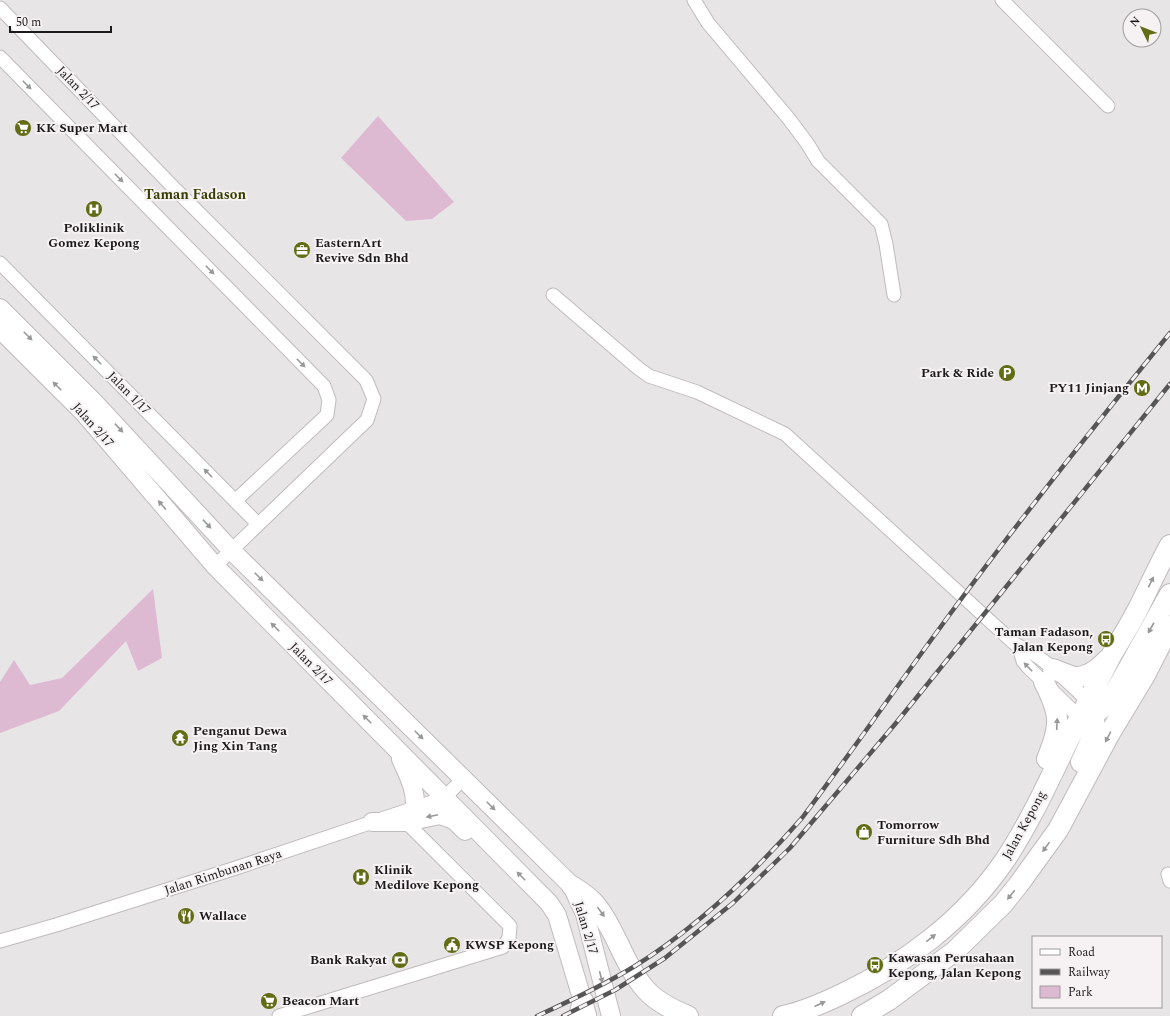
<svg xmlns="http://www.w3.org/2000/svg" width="1170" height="1016" viewBox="0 0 1170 1016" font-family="Spectral,serif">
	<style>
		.green { fill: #debad2 }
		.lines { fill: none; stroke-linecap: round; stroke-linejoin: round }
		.street-casing { stroke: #bfbbbe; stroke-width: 15 }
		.secondary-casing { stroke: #bfbbbe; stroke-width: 20 }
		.primary-casing { stroke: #bfbbbe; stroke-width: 22 }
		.street { stroke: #fff; stroke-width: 13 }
		.secondary { stroke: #fff; stroke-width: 18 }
		.primary { stroke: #fff; stroke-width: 20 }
		.rail-casing { stroke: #575657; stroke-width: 4.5 }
		.rail { stroke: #f6f2f4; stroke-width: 3; stroke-dasharray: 9; stroke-linecap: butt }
		.oneway { fill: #999899 }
		.labels { text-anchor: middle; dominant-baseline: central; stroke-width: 4; stroke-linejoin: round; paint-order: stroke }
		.street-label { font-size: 13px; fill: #1c1b1c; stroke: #f6f2f4 }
		.poi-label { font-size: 13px; font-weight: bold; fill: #1c1b1c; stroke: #f6f2f4; text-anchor: start }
		.neighbourhood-label { font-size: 14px; font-weight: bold; fill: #373f00; stroke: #f6f2f4 }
	</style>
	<rect width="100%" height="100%" fill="#e8e5e7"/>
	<path class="green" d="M378,116L454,202L432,219L406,221L341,158Z
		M153,589L162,658L138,671L126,641L59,711L0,733V682L14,660L30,685L62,678Z"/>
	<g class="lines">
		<g class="street-casing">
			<path id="street" d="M694,0L708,23L789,119L807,143L818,161L881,224L886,244L894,295
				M1002,0L1108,106
				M0,8L175,189L366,380L374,399L367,420L215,566
				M0,57L324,386L329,400L327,415L235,501
				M0,263L258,524
				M553,295L638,368L649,376L697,392L785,434L1015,644C1021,648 1028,649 1034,654C1054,667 1071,685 1088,701
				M1019,647L1023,661L1027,666L1080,718
				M1168,874L1170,881
				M0,941L56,925L236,868L444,798L463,779
				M279,1016L503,947L509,938L510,926L406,822"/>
		</g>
		<g class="secondary-casing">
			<path id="secondary" d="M0,308L94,402L231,550L572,886L585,914L611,1016
				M0,329L84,413L215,566L549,903L557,915L587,1015
				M401,759C408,775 416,789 415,807
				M372,822H406L440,815L454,820L465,831"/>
		</g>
		<g class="primary-casing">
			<path id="primary" d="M1053,669C1060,671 1068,676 1074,677C1088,678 1099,668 1108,659
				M1044,682C1061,715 1061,725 1047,759
				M1080,718C1094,718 1105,706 1113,696L1170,594
				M1081,762C1090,744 1101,722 1089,703
				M572,886C580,891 588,896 594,903C616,929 623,964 646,990C657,1002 673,1010 688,1016
				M579,1016L583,1001
				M783,1016C803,1012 821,1004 840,995C904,965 965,919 1005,860C1035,815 1056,764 1080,717C1091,696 1101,675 1112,654C1121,639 1131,623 1139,607C1149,587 1159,565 1170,545
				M862,1016L889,1000L955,951L1003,904L1019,884L1058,830L1110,733L1145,675L1170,626"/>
		</g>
		<use href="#street" class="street"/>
		<use href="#secondary" class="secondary"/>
		<use href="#primary" class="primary"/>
		<g class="rail-casing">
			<path id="rail" d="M537,1016C570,1001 604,985 635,966C699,926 753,874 802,818C850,754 895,689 942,625C1015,525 1092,429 1170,333
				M563,1016L615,990L665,958L733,903L790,848L896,723L1170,384"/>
		</g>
		<use href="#rail" class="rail"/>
	</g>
	<defs><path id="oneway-solid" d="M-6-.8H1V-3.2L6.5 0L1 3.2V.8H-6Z"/></defs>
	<g class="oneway">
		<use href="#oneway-solid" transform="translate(27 85) rotate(45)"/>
		<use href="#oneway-solid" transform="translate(119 178) rotate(45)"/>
		<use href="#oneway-solid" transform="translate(210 270) rotate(45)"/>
		<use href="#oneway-solid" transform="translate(28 336) rotate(45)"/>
		<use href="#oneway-solid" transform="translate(97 360) rotate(-135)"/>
		<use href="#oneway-solid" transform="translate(301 363) rotate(45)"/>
		<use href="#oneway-solid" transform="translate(57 386) rotate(-135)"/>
		<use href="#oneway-solid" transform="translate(119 428) rotate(47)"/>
		<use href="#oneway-solid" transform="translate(208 473) rotate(-135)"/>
		<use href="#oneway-solid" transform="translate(162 505) rotate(-131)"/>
		<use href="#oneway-solid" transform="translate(207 524) rotate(47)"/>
		<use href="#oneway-solid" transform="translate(259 577) rotate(45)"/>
		<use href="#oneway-solid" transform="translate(1151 582) rotate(-64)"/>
		<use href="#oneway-solid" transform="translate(275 627) rotate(-135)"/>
		<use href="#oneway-solid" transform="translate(1151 628) rotate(119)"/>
		<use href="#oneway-solid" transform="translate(1028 667) rotate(-134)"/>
		<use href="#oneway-solid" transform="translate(367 719) rotate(-135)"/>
		<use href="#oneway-solid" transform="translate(1057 724) rotate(-87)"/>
		<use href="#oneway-solid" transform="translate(419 735) rotate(45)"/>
		<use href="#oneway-solid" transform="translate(1108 737) rotate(118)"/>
		<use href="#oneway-solid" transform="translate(491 806) rotate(45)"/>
		<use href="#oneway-solid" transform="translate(432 816) rotate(168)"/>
		<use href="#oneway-solid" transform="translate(1046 847) rotate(126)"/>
		<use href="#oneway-solid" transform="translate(521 876) rotate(-135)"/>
		<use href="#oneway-solid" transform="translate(1011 895) rotate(128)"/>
		<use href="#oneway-solid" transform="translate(601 912) rotate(54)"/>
		<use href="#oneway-solid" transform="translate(931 938) rotate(-38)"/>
		<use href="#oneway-solid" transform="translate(601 977) rotate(76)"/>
		<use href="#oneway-solid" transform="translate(820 1004) rotate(-24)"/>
	</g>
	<defs>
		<g id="supermarket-disc" transform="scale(0.9)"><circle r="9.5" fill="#616c14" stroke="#f6f2f4"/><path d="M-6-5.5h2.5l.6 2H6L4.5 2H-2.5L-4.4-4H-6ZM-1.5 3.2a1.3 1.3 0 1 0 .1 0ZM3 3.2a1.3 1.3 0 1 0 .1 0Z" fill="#fff"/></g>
		<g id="hospital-disc" transform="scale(0.9)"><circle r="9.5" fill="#616c14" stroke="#f6f2f4"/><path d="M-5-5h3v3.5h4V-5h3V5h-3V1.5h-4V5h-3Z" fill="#fff"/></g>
		<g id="office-disc" transform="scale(0.9)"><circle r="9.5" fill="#616c14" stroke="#f6f2f4"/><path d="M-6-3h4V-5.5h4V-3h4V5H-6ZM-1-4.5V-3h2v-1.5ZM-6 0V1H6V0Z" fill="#fff"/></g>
		<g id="parking-disc" transform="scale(0.9)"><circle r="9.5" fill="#616c14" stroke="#f6f2f4"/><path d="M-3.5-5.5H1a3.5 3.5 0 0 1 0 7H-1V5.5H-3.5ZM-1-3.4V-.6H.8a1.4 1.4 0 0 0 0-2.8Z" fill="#fff"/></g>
		<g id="metro-disc" transform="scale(0.9)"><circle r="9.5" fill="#616c14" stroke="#f6f2f4"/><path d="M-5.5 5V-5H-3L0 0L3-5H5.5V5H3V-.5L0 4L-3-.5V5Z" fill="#fff"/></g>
		<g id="bus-disc" transform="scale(0.9)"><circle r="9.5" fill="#616c14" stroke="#f6f2f4"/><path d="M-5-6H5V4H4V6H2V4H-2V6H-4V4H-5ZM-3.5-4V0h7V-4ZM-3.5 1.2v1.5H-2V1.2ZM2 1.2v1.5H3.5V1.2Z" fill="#fff"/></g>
		<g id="temple-disc" transform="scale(0.9)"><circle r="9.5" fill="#616c14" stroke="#f6f2f4"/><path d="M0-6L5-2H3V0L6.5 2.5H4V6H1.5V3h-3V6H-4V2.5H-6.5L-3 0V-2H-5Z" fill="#fff"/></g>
		<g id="shop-disc" transform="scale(0.9)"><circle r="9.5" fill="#616c14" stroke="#f6f2f4"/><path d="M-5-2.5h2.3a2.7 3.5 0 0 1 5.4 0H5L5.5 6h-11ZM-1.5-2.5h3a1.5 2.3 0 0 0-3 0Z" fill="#fff"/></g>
		<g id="restaurant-disc" transform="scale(0.9)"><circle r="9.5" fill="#616c14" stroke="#f6f2f4"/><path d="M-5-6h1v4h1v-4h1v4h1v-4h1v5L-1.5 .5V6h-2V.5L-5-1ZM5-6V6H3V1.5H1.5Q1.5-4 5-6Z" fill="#fff"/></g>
		<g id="civic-disc" transform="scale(0.9)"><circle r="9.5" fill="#616c14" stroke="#f6f2f4"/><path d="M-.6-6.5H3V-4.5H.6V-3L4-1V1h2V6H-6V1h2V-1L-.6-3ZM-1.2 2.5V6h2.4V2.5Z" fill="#fff"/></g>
		<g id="bank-disc" transform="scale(0.9)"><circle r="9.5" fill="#616c14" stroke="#f6f2f4"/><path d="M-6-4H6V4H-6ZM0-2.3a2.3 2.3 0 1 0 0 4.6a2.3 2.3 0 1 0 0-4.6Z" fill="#fff"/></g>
	</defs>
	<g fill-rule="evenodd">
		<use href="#supermarket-disc" x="23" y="128"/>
		<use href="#hospital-disc" x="94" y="209"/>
		<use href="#office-disc" x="302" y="250"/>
		<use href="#parking-disc" x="1007" y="373"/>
		<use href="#metro-disc" x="1142" y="388"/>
		<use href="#bus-disc" x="1106" y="639"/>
		<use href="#temple-disc" x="180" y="738"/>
		<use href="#shop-disc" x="864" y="832"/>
		<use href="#hospital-disc" x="361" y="877"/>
		<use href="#restaurant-disc" x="186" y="916"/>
		<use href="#civic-disc" x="452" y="945"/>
		<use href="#bank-disc" x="400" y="960"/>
		<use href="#bus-disc" x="875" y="965"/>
		<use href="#supermarket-disc" x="269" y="1001"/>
	</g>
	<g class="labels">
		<g class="street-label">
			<text transform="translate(78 88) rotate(46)">Jalan 2/17</text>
			<text transform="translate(129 393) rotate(45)">Jalan 1/17</text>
			<text transform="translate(93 425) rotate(48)">Jalan 2/17</text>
			<text transform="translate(311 664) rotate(45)">Jalan 2/17</text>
			<text transform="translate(1024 825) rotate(-61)">Jalan Kepong</text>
			<text transform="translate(223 872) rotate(-18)">Jalan Rimbunan Raya</text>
			<text transform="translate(586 928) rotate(73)">Jalan 2/17</text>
		</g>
		<g class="poi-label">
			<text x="36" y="128">KK Super Mart</text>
			<text x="94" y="228" text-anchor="middle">Poliklinik<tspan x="94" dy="15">Gomez Kepong</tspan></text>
			<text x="315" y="243">EasternArt<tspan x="315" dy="15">Revive Sdn Bhd</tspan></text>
			<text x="994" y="373" text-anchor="end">Park &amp; Ride</text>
			<text x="1129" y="388" text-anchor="end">PY11 Jinjang</text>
			<text x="1093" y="632" text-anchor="end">Taman Fadason,<tspan x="1093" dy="15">Jalan Kepong</tspan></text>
			<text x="193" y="731">Penganut Dewa<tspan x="193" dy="15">Jing Xin Tang</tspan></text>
			<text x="877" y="825">Tomorrow<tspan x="877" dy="15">Furniture Sdh Bhd</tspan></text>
			<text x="374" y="870">Klinik<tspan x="374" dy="15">Medilove Kepong</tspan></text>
			<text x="199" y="916">Wallace</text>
			<text x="465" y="945">KWSP Kepong</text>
			<text x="888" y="958">Kawasan Perusahaan<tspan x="888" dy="15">Kepong, Jalan Kepong</tspan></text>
			<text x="387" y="960" text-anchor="end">Bank Rakyat</text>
			<text x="282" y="1001">Beacon Mart</text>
		</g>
		<g class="neighbourhood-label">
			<text x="195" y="194">Taman Fadason</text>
		</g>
	</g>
	<rect x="1032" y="936" width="130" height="72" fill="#f6f2f4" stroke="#9f9c9e"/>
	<rect x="1040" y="949" width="20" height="6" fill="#ffffff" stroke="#9f9c9e"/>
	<text x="1068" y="956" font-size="12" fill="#1c1b1c">Road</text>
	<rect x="1040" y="969" width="20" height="6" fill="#575657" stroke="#9f9c9e"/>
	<text x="1068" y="976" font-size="12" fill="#1c1b1c">Railway</text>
	<rect x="1040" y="986" width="20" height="12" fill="#debad2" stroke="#9f9c9e"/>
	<text x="1068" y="996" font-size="12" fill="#1c1b1c">Park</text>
	<g transform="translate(1142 28) rotate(313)"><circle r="19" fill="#f6f2f4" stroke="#9f9c9e"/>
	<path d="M0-3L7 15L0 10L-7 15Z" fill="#616c14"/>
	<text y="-6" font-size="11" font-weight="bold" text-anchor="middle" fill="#1c1b1c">N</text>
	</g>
	<path d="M10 26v6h101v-6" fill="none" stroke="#1c1b1c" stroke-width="2"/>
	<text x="16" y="26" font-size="12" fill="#1c1b1c" stroke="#f6f2f4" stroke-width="3" paint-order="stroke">50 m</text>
</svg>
